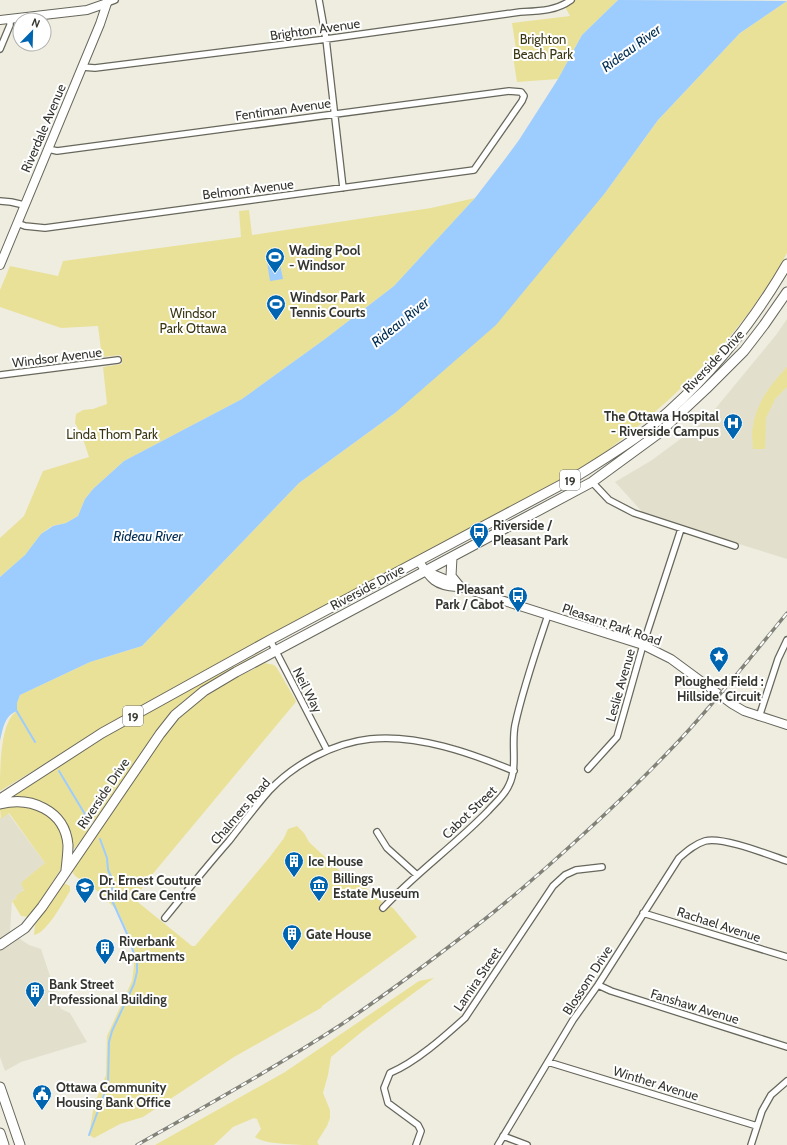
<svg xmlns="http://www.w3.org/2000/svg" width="787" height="1145" viewBox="0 0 787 1145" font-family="Cabin,sans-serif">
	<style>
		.built { fill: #e2e0cd }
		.green { fill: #eae198 }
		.water { fill: #9dccfe }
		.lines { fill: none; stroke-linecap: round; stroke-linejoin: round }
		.stream { stroke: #9dccfe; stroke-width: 2 }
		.street-casing { stroke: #68675c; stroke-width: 8 }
		.secondary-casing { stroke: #68675c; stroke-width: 10 }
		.primary-casing { stroke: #68675c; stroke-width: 11 }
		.street { stroke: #fff; stroke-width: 5.5 }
		.secondary { stroke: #fff; stroke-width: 8 }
		.primary { stroke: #fff; stroke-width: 9 }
		.rail-casing { stroke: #828279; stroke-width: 3.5 }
		.rail { stroke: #fff; stroke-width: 2; stroke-dasharray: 6; stroke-linecap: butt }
		.labels { text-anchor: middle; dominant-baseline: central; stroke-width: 4; stroke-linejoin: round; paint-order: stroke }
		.shield { fill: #fff; stroke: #72726f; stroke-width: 1 }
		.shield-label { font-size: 12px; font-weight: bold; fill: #363631 }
		.street-label { font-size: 13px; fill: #363631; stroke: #fff }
		.park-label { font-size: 13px; fill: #3a3510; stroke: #fff }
		.poi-label { font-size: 13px; font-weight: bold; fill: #363631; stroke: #fff; text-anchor: start }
		.water-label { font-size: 14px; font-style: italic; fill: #012d54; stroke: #fff }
	</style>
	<rect width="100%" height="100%" fill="#eeede0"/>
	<path class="built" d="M787,319V559L645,515L615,482L652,460L706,420L776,335Z
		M8,813L45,863L17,898L12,901L10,932L29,945L41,949L61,1009L70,1013L87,1042L21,1062L5,1071L0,1057V817L1,818Z"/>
	<path class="green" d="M571,0H618L582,35L558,79L517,82L512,50L516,49L512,23L570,16L564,5Z
		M787,1V253C745,332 675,400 604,453C589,464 571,473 555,483L177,686L91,736L0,791C0,770 0,721 17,711V703L20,695L90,662L142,646L299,483L395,413L605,193L658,120L740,33Z
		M475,198L394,286L325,339L242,399L124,461L93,489L85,499L78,516L66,523L52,526L41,534L25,555L0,577V538L24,516L43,471L89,457L82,436L75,423L76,414L83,410L93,409L107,404L103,367L122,364L121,355L102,357L98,326L61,328L0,307V290L10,266L58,276L63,261L241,237L239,211L249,210L252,235L431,208Z
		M787,367V387L775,399L766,418L765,449H753C753,442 751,433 753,427C756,403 771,384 787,367Z
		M263,651V652L208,683L182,702L167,718L148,743L94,822L91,819L86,825L90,829L74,849H72L69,834L56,813L5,800L139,716Z
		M265,663L274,665L277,668L296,701L295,703L151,876L134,899L192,946H195L269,858L284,838L288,829L297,826L304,833L309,842L345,876L349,873L382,902L393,908L417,937L322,1006L321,1008L234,1057L143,1117L120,1124L94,1138L89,1135L94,1105L106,1075L107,1036L132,981L134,966L133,944L118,911L95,889L75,876L72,871L161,738C173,724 186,710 201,699C215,688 231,680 247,672H248L256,668L257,666Z
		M17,804L39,808L56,823L61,833L65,847L62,867L43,898L29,917L21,916L12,901L17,898L16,896L24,890L21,884L22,882L45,863L9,813L1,819L0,808Z
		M64,883L70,886V891C63,902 47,933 34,935L35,925Z
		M434,978L364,1030L331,1057L328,1075L323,1093L330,1110V1118L327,1126L317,1142L319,1145C302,1145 266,1145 255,1137L261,1129L257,1119L254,1118L233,1127L214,1145H155L285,1072L419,981Z"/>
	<path class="water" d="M618,0L787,1L740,33L658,120L605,193L496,325L395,413L299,483L142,646L90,662L20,695L17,703V711C4,716 3,729 0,741V577L25,555L41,534L53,526L66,523L78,516L85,499L93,489L124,461L242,399L325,339L394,286L475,198L502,163L519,140L558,79L582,35Z
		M279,260L283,279L270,281L267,262Z"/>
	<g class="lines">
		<path class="stream" d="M16,710L35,742
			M59,771L89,821
			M89,1135L108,1084L109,1042L112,1031L134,984L137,972V963L128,936L111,898L113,881L108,870L107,858L100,839"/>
		<g class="street-casing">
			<path id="street" d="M319,0L326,39L343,188
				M107,3L115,0
				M0,49L10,25V18
				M82,67L95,68L319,40L520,12C539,11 556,11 571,0
				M0,201L11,202L24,205
				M17,223L25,226L45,228L474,170L522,101L524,96L521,92L509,91L57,151L48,149
				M0,375L118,360
				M592,482L609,500L634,513L735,546
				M270,640L327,750
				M759,717L778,659L787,640
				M588,769L617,737L643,645L681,529
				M377,832L387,848L417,875
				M383,908C416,873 455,845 488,811C495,803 505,795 509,785C518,767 511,745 515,725C523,688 536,651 548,615
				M643,913L787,957
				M165,918C186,892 207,866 229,841C242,824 255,807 269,791C294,764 333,743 370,739C417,734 471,753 514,771
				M598,985L611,991L787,1047
				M548,1062L757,1126
				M503,1136L527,1145
				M416,1145L421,1131L418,1125L388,1103L384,1088L390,1073C416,1062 444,1037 465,1018L553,886L565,875L576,870L602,867
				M498,1145L573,1020L598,985L679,858C687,851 695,844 705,841C722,836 769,855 787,861
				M751,1145L762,1111L771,1095L787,1081"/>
		</g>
		<g class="secondary-casing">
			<path id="secondary" d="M0,20L87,10L107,3
				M0,265L100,24L108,0
				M419,561C430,579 436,586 457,587
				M425,571L447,580L460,587L643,645L671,659L732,704L744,711L787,725"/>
		</g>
		<g class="primary-casing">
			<path id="primary" d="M452,557L451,576L460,587
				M0,799L102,733L270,640L572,479C599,462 628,445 653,425C706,381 752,324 787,264
				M0,804C30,796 65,810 68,845C68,853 67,861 66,870
				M0,945L25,928L42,907L160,734L175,715L204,691L236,672L592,482L659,433L706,389L744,351L764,325L787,292
				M0,1087L20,1145
				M0,1133L4,1145"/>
		</g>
		<use href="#street" class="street"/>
		<use href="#secondary" class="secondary"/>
		<use href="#primary" class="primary"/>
		<g class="rail-casing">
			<path id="rail" d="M137,1145C206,1106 276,1067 342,1024C388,993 432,960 476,926C501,907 524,887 548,866C591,828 634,788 674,746C714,704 750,658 787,613"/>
		</g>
		<use href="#rail" class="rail"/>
	</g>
	<defs>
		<g id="stadium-pin" transform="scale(1)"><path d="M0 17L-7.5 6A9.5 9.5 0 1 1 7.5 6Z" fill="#0065b1" stroke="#fff"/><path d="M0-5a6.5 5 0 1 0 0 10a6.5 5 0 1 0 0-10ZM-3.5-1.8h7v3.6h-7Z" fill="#fff"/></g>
		<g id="hospital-pin" transform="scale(1)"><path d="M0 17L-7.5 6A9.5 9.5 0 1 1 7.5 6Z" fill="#0065b1" stroke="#fff"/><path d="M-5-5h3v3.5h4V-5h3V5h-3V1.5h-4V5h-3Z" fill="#fff"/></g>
		<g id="bus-pin" transform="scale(1)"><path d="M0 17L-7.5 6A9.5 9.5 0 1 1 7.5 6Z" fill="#0065b1" stroke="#fff"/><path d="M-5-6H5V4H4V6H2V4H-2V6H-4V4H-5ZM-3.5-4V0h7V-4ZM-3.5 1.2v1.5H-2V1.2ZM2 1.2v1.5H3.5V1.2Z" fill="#fff"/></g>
		<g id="sight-pin" transform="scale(1)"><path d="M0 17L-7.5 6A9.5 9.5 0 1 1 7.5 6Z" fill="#0065b1" stroke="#fff"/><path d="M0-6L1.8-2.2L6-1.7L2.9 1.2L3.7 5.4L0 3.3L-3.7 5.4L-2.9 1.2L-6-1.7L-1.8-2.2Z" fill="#fff"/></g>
		<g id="building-pin" transform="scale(1)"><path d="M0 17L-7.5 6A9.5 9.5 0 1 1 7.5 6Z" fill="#0065b1" stroke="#fff"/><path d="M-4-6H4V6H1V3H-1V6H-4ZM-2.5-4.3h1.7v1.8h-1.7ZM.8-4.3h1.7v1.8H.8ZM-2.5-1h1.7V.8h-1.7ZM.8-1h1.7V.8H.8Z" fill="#fff"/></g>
		<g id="museum-pin" transform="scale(1)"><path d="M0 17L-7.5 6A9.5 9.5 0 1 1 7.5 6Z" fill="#0065b1" stroke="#fff"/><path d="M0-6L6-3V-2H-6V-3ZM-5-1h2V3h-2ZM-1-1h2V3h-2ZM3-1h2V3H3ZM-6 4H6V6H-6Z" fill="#fff"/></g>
		<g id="school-pin" transform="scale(1)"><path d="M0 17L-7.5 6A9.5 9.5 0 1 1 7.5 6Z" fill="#0065b1" stroke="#fff"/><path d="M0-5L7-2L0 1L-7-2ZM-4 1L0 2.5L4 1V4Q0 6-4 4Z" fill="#fff"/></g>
		<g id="civic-pin" transform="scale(1)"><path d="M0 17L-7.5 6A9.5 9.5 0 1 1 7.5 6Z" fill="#0065b1" stroke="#fff"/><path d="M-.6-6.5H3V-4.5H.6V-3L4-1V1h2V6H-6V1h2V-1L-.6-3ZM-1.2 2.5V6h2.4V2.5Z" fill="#fff"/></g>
	</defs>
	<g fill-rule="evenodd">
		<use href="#stadium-pin" x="275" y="257"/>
		<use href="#stadium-pin" x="276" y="304"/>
		<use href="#hospital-pin" x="733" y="423"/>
		<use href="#bus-pin" x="479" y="532"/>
		<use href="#bus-pin" x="518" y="596"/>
		<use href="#sight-pin" x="719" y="656"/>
		<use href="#building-pin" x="294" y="861"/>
		<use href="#museum-pin" x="319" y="885"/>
		<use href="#school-pin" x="85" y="887"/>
		<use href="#building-pin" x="292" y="934"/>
		<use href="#building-pin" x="105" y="948"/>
		<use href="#building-pin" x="35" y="991"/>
		<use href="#civic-pin" x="42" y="1094"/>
	</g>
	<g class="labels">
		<g class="shield">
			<rect x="560" y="470" width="20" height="20" rx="3"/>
			<rect x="123" y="706" width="20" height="20" rx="3"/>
		</g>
		<g class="shield-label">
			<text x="570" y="480">19</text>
			<text x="133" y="716">19</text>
		</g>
		<g class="street-label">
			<text transform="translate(315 29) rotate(-8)">Brighton Avenue</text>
			<text transform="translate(283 109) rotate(-8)">Fentiman Avenue</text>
			<text transform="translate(43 128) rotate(-67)">Riverdale Avenue</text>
			<text transform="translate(248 189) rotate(-7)">Belmont Avenue</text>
			<text transform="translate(57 357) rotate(-7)">Windsor Avenue</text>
			<text transform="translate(713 361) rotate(-46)">Riverside Drive</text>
			<text transform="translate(367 587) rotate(-28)">Riverside Drive</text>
			<text transform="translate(612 624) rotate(19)">Pleasant Park Road</text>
			<text transform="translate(620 685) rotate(-74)">Leslie Avenue</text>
			<text transform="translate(308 690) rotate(63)">Neil Way</text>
			<text transform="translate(103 793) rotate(-56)">Riverside Drive</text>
			<text transform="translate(240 811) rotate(-49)">Chalmers Road</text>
			<text transform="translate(469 812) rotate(-44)">Cabot Street</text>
			<text transform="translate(719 924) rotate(18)">Rachael Avenue</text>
			<text transform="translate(477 979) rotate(-56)">Lamira Street</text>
			<text transform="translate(587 980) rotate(-57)">Blossom Drive</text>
			<text transform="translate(695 1006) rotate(17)">Fanshaw Avenue</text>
			<text transform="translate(656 1083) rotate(17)">Winther Avenue</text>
		</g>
		<g class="park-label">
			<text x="543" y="39">Brighton<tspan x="543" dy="15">Beach Park</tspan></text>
			<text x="193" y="313">Windsor<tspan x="193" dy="15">Park Ottawa</tspan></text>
			<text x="112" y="434">Linda Thom Park</text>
		</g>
		<g class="poi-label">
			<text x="289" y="250">Wading Pool<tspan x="289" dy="15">- Windsor</tspan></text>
			<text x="290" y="297">Windsor Park<tspan x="290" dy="15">Tennis Courts</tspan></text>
			<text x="719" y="416" text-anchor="end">The Ottawa Hospital<tspan x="719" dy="15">- Riverside Campus</tspan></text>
			<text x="493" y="525">Riverside /<tspan x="493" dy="15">Pleasant Park</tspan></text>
			<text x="504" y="589" text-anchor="end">Pleasant<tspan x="504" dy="15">Park / Cabot</tspan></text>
			<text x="719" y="681" text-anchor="middle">Ploughed Field :<tspan x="719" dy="15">Hillside, Circuit</tspan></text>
			<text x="308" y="861">Ice House</text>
			<text x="333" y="878">Billings<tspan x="333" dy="15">Estate Museum</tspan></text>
			<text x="99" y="880">Dr. Ernest Couture<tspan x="99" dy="15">Child Care Centre</tspan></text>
			<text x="306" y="934">Gate House</text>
			<text x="119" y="941">Riverbank<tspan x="119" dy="15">Apartments</tspan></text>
			<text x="49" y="984">Bank Street<tspan x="49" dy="15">Professional Building</tspan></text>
			<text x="56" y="1087">Ottawa Community<tspan x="56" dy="15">Housing Bank Office</tspan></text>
		</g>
		<g class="water-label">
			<text transform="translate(631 48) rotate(-36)">Rideau River</text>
			<text transform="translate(400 322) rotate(-39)">Rideau River</text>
			<text x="148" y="536">Rideau River</text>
		</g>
	</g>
	<g transform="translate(32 32) rotate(23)"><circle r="19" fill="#ffffff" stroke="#afafad"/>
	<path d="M0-3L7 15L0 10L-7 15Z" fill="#0065b1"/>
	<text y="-6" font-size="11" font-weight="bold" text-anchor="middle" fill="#363631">N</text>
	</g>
</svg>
